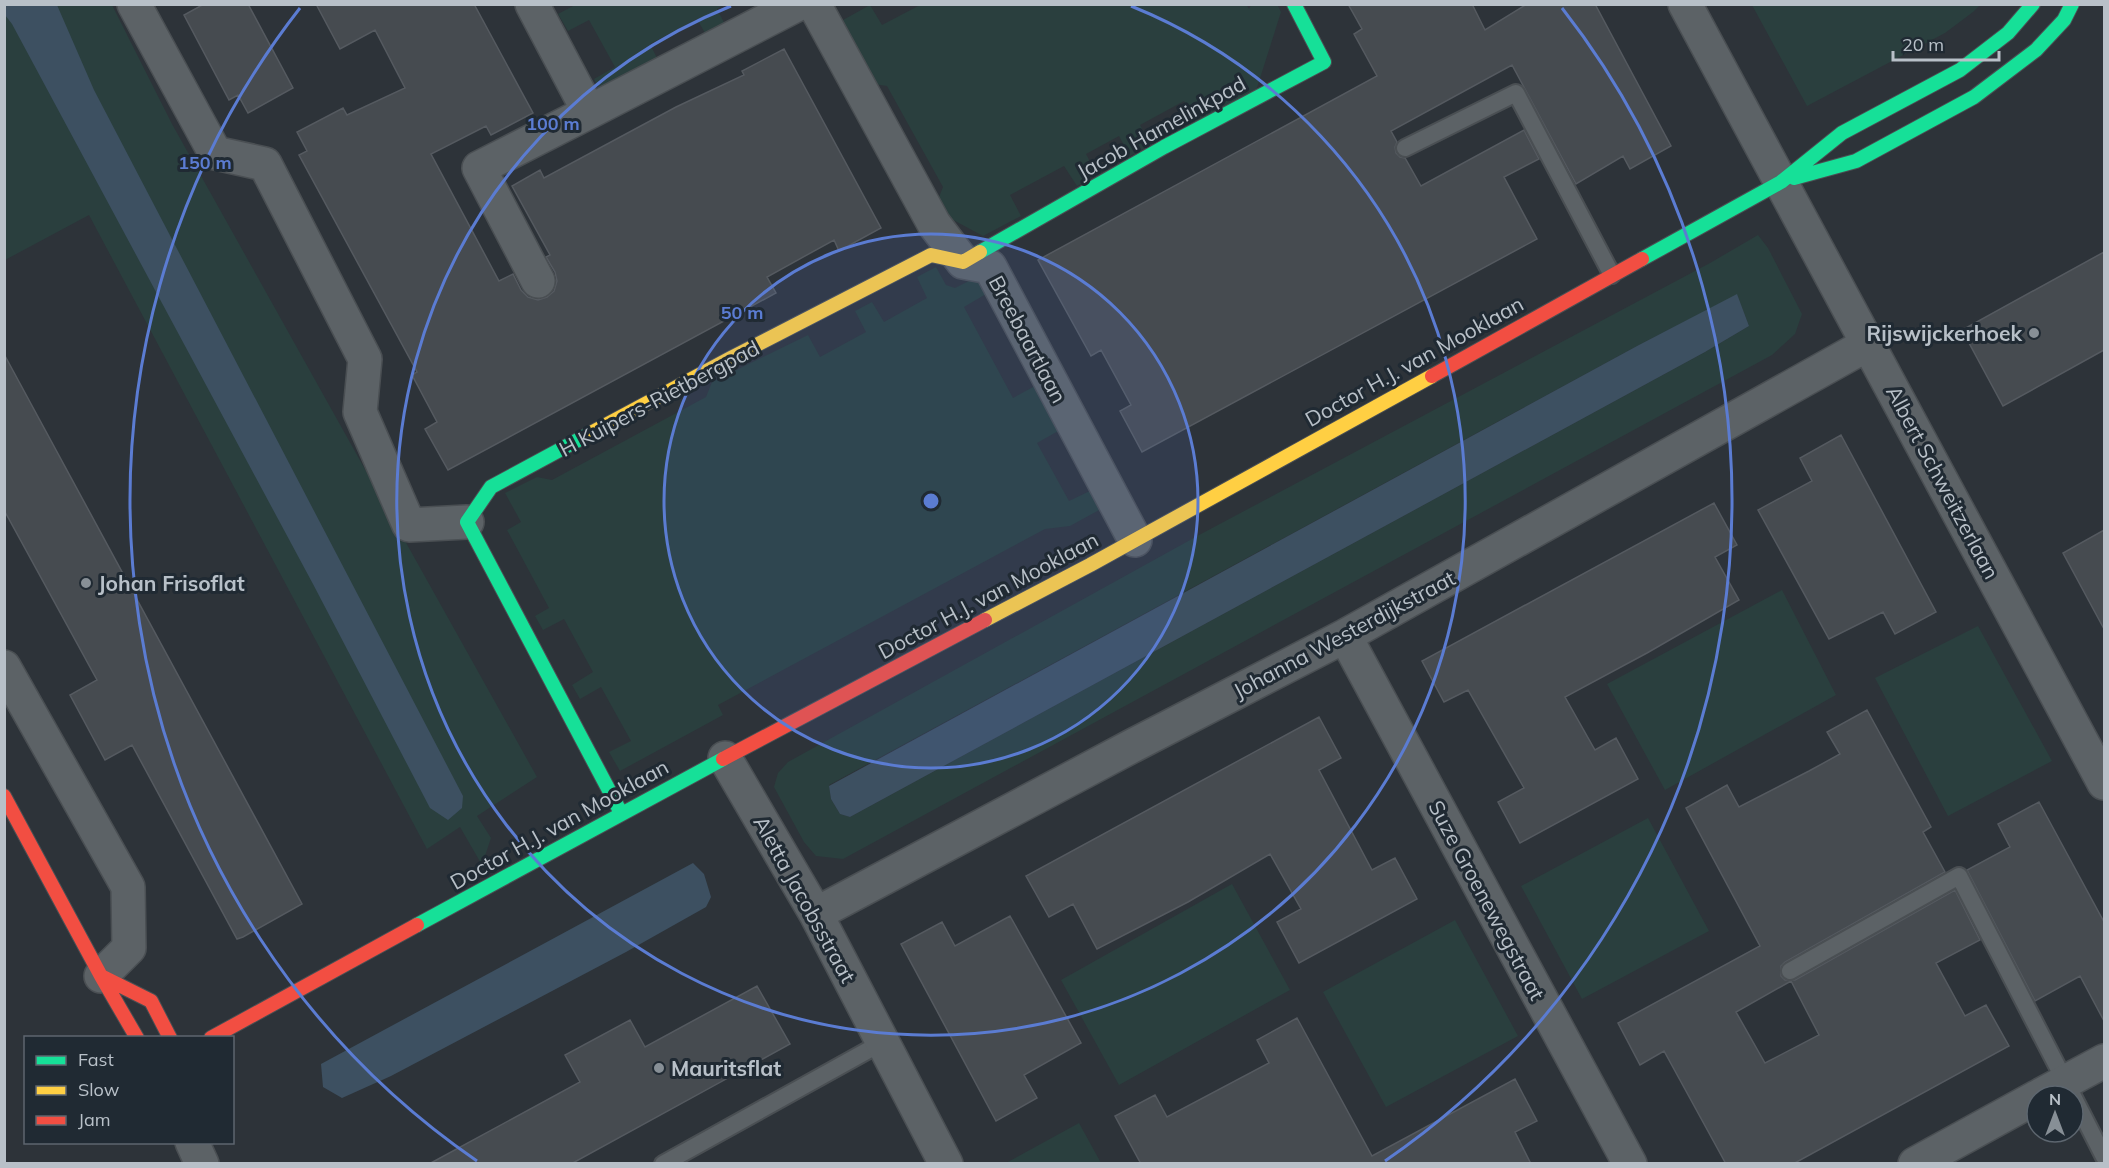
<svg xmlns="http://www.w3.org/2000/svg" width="2109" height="1168" viewBox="0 0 2109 1168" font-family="Mulish,sans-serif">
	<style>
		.green { fill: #2a3f3e; fill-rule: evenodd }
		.water { fill: #3d5061 }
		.building { fill: #464b50; stroke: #555a60; stroke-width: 1.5; fill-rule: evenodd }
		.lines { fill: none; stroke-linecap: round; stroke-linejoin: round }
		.lane-casing { stroke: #4a4f53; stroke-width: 20 }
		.street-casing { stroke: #4a4f53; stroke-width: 36 }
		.fast-casing { stroke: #4a4f53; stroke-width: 16 }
		.slow-casing { stroke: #4a4f53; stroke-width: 16 }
		.jam-casing { stroke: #4a4f53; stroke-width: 16 }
		.lane { stroke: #5c6266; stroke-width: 16 }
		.street { stroke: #5c6266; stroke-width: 33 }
		.fast { stroke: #16e098; stroke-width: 14 }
		.slow { stroke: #ffcf43; stroke-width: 14 }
		.jam { stroke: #f24e42; stroke-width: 14 }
		.ring { fill: none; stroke: #5b7cd2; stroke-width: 3 }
		.poi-dot { fill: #878f96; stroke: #202a33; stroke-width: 2 }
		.labels { text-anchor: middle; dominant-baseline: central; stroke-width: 6; stroke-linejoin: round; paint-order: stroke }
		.street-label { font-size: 21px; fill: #b8c0c8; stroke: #202a33 }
		.poi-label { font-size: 21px; font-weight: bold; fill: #b8c0c8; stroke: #202a33; text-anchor: start }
		.centre { fill: #5b7cd2; stroke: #202a33; stroke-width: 3 }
		.ring-label { font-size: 18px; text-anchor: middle; font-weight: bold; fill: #5b7cd2; stroke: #202a33; stroke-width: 6; stroke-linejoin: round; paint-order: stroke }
	</style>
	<rect width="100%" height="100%" fill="#2d3339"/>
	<path class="green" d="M922,4H1246L1249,9L1251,5L1277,4L1281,12L1255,94L1196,122L1184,101L1140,125L1151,145L1130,156L1119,136L1086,154L1097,175L1077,186L1064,166L1010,195L1021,216L983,236L944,215L937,202L943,187L887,86L874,84L850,41L843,20L870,5L882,25Z
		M5,5H112L172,124L537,777L477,816L491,838L482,865L460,827L427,849L89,215L5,260Z
		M575,5H723L717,9L728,30L709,40L697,19L650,44L661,66L622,86L598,87L594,79L615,67L589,20L568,31L558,14Z
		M1752,5H1980L1973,12L1945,33L1807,106Z
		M1758,235L1768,248L1802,314L1795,334L1772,355L843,859L816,856L804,842L774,787L778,773L788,762L1201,534L1710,263ZM1737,295L1749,326L1705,352L850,817L840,814L831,799L829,785L1637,346Z
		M936,267L946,285L955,288L977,277L986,294L964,307L1013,398L1035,386L1060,430L1037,443L1069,501L1092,490L1101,509L1070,526L1045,529L718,705L723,715L620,771L609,752L631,741L601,687L580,699L572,685L593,672L564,619L543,630L535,616L549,608L507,530L521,522L505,493L537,477L552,480L706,397L712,382L808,335L820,357L866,332L855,311L872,302L884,322L927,298L917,277Z
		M1782,590L1836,695L1665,790L1607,684Z
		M1978,626L2052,761L1948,816L1875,678Z
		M1648,818L1709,931L1582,999L1521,886Z
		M1232,884L1290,990L1119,1085L1061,980Z
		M1455,920L1518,1036L1386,1107L1323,992Z
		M1079,1123L1101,1163H1006Z"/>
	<path class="water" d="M4,5H57L94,90L463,796L462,808L448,820L430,808L313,584L12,24L5,15Z
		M1737,294L1749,326L1705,352L850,817L840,814L831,799L829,786L1637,346Z
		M693,863L704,874L711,897L706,907L626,952L391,1076L342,1098L323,1087L321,1064Z"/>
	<path class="building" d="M204,4H248L293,88L248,113L238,95L229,100L184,15Z
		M316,4H474L533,113L491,135L486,126L431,154L499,281L513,274L521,290L528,297L538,300L547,297L554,291L557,281L555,272L546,257L550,255L512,186L540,170L544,178L676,107L744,75L742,71L784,49L881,228L839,251L834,240L767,277L776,293L448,470L425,429L437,422L412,375L417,372L299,155L307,151L297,132L343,108L347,115L405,88L375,30L340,49Z
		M1348,4H1472L1485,30L1527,4H1595L1671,146L1630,169L1623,156L1576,184L1512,65L1391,131L1397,142L1395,147L1396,153L1400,157L1405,158L1421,186L1524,130L1539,159L1504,177L1537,239L1142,452L1120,411L1131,405L1101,350L1091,356L1038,260L1377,76L1354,34L1362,29Z
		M2104,252V350L2003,406L1962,330Z
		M4,354L302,904L243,937L237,939L132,745L105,760L70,695L97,680L4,510Z
		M1841,435L1936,612L1895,634L1883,612L1829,639L1758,510L1812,481L1800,458Z
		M1714,503L1737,545L1715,557L1739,600L1647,653L1565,697L1595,750L1616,738L1638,779L1520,843L1498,802L1524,788L1468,690L1444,702L1422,661Z
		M2104,530V629L2063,553Z
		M1867,710L1931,827L1923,832L1945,872L1785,962L1781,966V976L1785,980H1795L1955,890L1980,940L1936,963L1965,1016L1986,1005L2009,1046L1793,1164H1726L1664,1051L1640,1065L1618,1023L1760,946L1686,808L1727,785L1739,807L1809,771L1840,754L1827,732ZM1791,981L1819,1035L1765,1063L1736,1012Z
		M1319,717L1341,758L1319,770L1372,870L1395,858L1417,899L1299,963L1277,922L1301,909L1270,854L1188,902L1097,949L1073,904L1049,917L1026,876Z
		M2039,802L2104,922V1021L2080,976L2035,1001L1967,870L2010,847L1998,824Z
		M1010,916L1081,1043L1024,1075L1037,1098L996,1121L901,944L942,922L955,946Z
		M757,986L790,1044L571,1164H429L580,1082L565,1055L630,1020L645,1047Z
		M1297,1018L1372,1156L1515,1079L1537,1121L1515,1132L1531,1164H1141L1115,1116L1155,1095L1167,1117L1269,1063L1257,1040Z"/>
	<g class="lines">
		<g class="lane-casing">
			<path id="lane" d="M1405,148L1516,93L1612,275
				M1790,971L1959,876L2068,1087
				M2073,1096L2104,1157
				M663,1164L883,1042"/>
		</g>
		<g class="street-casing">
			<path id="street" d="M134,4L215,153L265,164L365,359L360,412L409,525L467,522
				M532,4L589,112L798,4
				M814,4L934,224L963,262L990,267L1135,540
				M1685,4L2104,783
				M538,281L479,168L589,112
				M1345,636L1630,1164
				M4,667L128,887L129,948L101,976
				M725,758L816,914L946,1164
				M816,914L1134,745L1345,636L1868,344
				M2039,1096L2104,1061
				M192,1142L202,1164
				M1915,1164L2037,1097"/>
		</g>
		<g class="fast-casing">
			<path id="fast" d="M1794,178L1856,161L1974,97L2036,50L2064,20L2072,4
				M980,252L1164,147L1324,62L1294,4
				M1642,259L1781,182L1842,133L1960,70L2008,33L2033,4
				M591,433L491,487L467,522L621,813
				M417,925L723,759"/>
		</g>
		<g class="slow-casing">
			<path id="slow" d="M591,433L731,358L931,255L963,262L980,252
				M985,620L1090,565L1432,376"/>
		</g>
		<g class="jam-casing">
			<path id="jam" d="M1432,376L1642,259
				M723,759L985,620
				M4,796L101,976L137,1038
				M101,976L151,1001L170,1038
				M211,1038L417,925"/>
		</g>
		<use href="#lane" class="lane"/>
		<use href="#street" class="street"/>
		<use href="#fast" class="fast"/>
		<use href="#slow" class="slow"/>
		<use href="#jam" class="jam"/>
	</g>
	<circle cx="931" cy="501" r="267" fill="#5b7cd2" fill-opacity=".12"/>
	<g class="ring">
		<circle cx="931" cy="501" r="267"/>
		<path d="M1131 6A534 534 0 1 1 731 6"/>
		<path d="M477 1161A801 801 0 0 1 300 8M1562 8A801 801 0 0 1 1385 1161"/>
	</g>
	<g class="poi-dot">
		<circle cx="2034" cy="333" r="6"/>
		<circle cx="86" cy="583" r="6"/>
		<circle cx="659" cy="1068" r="6"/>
	</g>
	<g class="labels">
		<g class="street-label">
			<text transform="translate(1161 127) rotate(-29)">Jacob Hamelinkpad</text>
			<text transform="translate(1028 339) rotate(62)">Breebaartlaan</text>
			<text transform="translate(1414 361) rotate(-29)">Doctor H.J. van Mooklaan</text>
			<text transform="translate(659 398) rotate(-28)">H Kuipers-Rietbergpad</text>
			<text transform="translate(1943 482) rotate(62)">Albert Schweitzerlaan</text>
			<text transform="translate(988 595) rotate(-28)">Doctor H.J. van Mooklaan</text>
			<text transform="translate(1344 634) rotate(-28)">Johanna Westerdijkstraat</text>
			<text transform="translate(559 824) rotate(-29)">Doctor H.J. van Mooklaan</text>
			<text transform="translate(805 899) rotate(61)">Aletta Jacobsstraat</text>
			<text transform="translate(1487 900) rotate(62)">Suze Groenewegstraat</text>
		</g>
		<g class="poi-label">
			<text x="2022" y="333" text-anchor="end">Rijswijckerhoek</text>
			<text x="98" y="583">Johan Frisoflat</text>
			<text x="671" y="1068">Mauritsflat</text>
		</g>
	</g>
	<circle cx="931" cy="501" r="9" class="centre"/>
	<g class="ring-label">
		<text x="553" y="130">100 m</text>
		<text x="205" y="169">150 m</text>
		<text x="742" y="319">50 m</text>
	</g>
	<rect width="2109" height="1168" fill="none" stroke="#b8c0c8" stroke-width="12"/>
	<rect x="24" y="1036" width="210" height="108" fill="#202a33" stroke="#5d666f" stroke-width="1.5"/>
	<rect x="36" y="1056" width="30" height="9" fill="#16e098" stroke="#5d666f" stroke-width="1.5"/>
	<text x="78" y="1066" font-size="18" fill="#b8c0c8">Fast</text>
	<rect x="36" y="1086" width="30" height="9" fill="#ffcf43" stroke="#5d666f" stroke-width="1.5"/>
	<text x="78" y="1096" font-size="18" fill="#b8c0c8">Slow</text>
	<rect x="36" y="1116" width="30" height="9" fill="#f24e42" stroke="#5d666f" stroke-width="1.5"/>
	<text x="78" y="1126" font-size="18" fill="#b8c0c8">Jam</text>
	<g transform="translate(2055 1114)"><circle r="28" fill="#202a33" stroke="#5d666f" stroke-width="1.5"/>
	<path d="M0-4.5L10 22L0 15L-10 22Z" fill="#878f96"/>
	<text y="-9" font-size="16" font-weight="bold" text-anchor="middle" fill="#b8c0c8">N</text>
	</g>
	<path d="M1893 51v9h106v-9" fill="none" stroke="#b8c0c8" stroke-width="3"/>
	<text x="1902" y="51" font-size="18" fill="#b8c0c8" stroke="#202a33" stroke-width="4.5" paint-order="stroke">20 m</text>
</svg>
